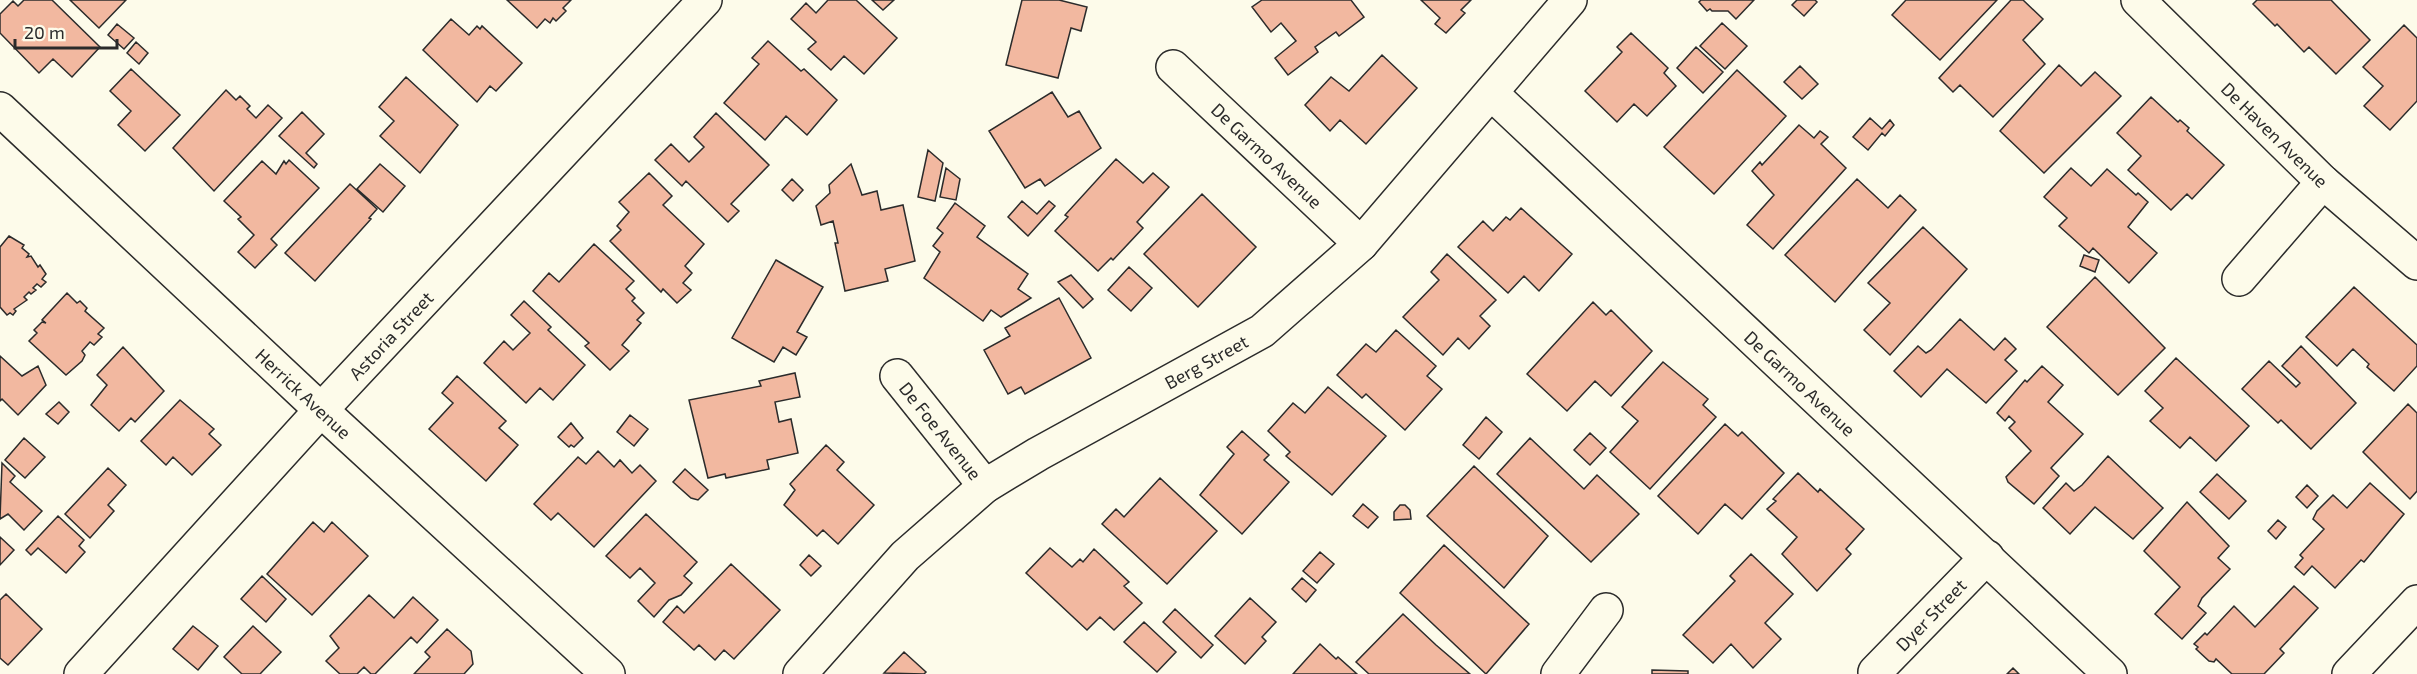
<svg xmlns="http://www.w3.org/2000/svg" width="2417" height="674" viewBox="0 0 2417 674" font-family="'Exo 2',sans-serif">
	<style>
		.building { fill: #f2b8a0; stroke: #2b2b2b; stroke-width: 1.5 }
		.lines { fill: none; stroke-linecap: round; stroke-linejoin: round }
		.minor-casing { stroke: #2b2b2b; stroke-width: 36 }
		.minor { stroke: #fdfbea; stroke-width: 33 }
		.labels { text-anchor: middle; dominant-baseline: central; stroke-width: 4.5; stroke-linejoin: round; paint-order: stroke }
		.street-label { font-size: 18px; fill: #2b2b2b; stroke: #fdfbea }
	</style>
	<rect width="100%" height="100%" fill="#fdfbea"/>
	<path class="building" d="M24,0H52L100,47L72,77L53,59L39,73L0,33V14L13,1L18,6Z
		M70,0H126L99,28Z
		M507,0H571L563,8L566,11L556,21L553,18L550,23L545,19L537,28Z
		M828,0H856L897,38L864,74L844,56L831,70L808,49L816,42L791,19L806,3L816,13Z
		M872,0H894L883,10Z
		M1022,0H1059L1087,7L1081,31L1071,28L1058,78L1006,65Z
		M1262,0H1351L1364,17L1339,36L1336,32L1315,47L1318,52L1288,75L1275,58L1296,41L1281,23L1271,32L1252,7Z
		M1421,0H1471L1461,10L1465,13L1446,33L1435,24L1440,18Z
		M1701,0H1754L1736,19L1728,11H1712L1710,9L1707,11L1699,2Z
		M1797,0H1815L1817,2L1804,16L1792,5Z
		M1906,0H1997L1940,60L1892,15Z
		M2011,0H2023L2043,19L2023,40L2045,64L1993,117L1960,85L1953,92L1939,78Z
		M2257,0H2331L2370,40L2336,74L2309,47L2304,52L2277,24L2275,26L2253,4Z
		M451,19L469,35L477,26L480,29L482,26L522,63L496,91L490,86L477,102L423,50Z
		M1722,23L1747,46L1725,69L1700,46Z
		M117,24L134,38L124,49L108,35Z
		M2404,25L2417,38V101L2390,130L2364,106L2383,86L2363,67Z
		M1631,33L1668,68L1664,73L1676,86L1647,116L1634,104L1617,122L1585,91L1622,52L1617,47Z
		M768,41L801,71L804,69L837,100L807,135L786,116L765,140L724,103L759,64L752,58Z
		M136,42L148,53L139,64L127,53Z
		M1696,47L1723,72L1703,93L1677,68Z
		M1382,55L1417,88L1366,144L1340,120L1330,131L1305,105L1331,77L1349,91Z
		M2059,65L2081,86L2095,72L2121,96L2044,173L2000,131Z
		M1800,66L1818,84L1802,99L1784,82Z
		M131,69L180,115L145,151L118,125L131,111L110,91Z
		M1737,70L1786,116L1714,194L1664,147Z
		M406,77L458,125L420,173L380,136L394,121L379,107Z
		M226,90L236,100L240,96L250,106L247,109L256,118L268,105L282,118L214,191L173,148Z
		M1052,92L1068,117L1079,111L1101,148L1045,186L1040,179L1025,188L989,131Z
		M2151,97L2178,122L2180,120L2189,128L2187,131L2224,165L2192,199L2187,194L2171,210L2128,170L2141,156L2117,133Z
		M302,112L324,134L306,153L317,164L314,168L279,136Z
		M716,113L769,165L731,204L739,211L728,222L686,181L682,186L655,160L671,144L689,162L704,147L694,137Z
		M1870,118L1882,129L1890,120L1894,125L1885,136L1882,133L1868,150L1853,137Z
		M1799,125L1814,138L1820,131L1828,137L1821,144L1846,168L1773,249L1747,225L1774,195L1752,171L1760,162L1762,165Z
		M928,150L943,163L935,201L918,197Z
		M1116,159L1143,183L1153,173L1169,187L1137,222L1143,228L1113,260L1111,258L1098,271L1055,231L1068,217L1065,215Z
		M289,160L319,188L271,239L277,245L255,268L238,252L254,235L238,219L241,217L224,201L262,161L276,174L284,161L286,164Z
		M380,164L405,186L383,212L357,189Z
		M851,164L862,195L877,191L881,210L903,205L915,261L885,269L888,281L845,291L835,243H838L833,221L821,225L816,206L830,193L829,185Z
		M946,168L960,179L956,200L940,197Z
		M2071,168L2091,186L2107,169L2136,195L2138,193L2148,202L2128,227L2157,253L2129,283L2093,248L2089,253L2059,226L2067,218L2044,197Z
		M649,173L672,196L663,205L704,244L685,266L692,273L683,283L691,290L677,303L663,289L661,292L610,241L621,230L617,226L629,212L619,202Z
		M792,179L803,190L793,201L782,190Z
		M1857,179L1888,208L1900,195L1916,210L1835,302L1785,255Z
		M350,184L377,209L369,218L371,219L315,281L285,253Z
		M1202,194L1256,247L1198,307L1144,254Z
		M1022,201L1037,214L1049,201L1055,206L1028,236L1008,217Z
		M955,203L985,226L977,237L1028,274L1018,289L1031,298L1001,317L991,310L983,321L924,278L940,252L933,246L943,233L937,228Z
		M1521,208L1572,254L1539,291L1524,276L1508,293L1458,247L1483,221L1493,231L1506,217L1510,220Z
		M1923,227L1967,269L1890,355L1864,330L1890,303L1868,283Z
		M9,236L24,245L22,248L29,254L27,257L31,256L38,267L40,265L46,274L42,279L46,282L41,287L37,284L33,288L36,290L31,294L29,292L24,297L27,300L14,309L16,311L13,315L10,313L7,315L0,307V247Z
		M594,244L634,281L626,289L635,298L632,301L644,313L637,320L641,323L622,345L629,351L610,370L585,346L589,343L533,291L549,273L559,282Z
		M1447,254L1496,300L1480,316L1490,326L1469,349L1458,338L1443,355L1403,317L1439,280L1431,272Z
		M2084,255L2099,260L2095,272L2080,266Z
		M776,260L823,287L797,332L807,337L796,355L783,347L774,362L732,338Z
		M1129,267L1152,288L1131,311L1108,290Z
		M1071,275L1093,299L1083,308L1058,282Z
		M2095,277L2165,348L2118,395L2047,327Z
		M2354,287L2417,345V366L2394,391L2367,367L2369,364L2353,349L2337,366L2306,337Z
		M67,293L77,303L80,301L87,308L85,311L104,328L98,334L102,337L94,345L90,342L82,351L85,355L82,361L66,375L29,341L37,333L34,330L42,322L46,323L42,320Z
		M1059,298L1091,358L1025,394L1021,387L1008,394L984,350L1010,336L1005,328Z
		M524,301L551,327L548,330L585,365L553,400L540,388L526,403L484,363L504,341L513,350L530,333L511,315Z
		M1593,302L1606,315L1611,310L1652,351L1611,396L1595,381L1567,411L1527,374Z
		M1960,319L1994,350L2005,338L2016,349L2005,360L2017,371L1986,403L1947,369L1921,397L1894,371L1918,346L1926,353L1931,350Z
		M1396,330L1436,366L1427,376L1442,389L1405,430L1366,394L1362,398L1337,375L1366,344L1376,352Z
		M2301,346L2356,403L2311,449L2281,420L2278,423L2242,389L2269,361L2296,387L2300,383L2282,366Z
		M123,347L164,391L135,422L131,418L119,431L91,405L107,385L97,375Z
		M0,356L22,376L38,366L46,385L18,415L2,399L0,401Z
		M2176,358L2249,426L2216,461L2190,437L2180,448L2150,421L2163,408L2145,391Z
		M1663,362L1708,399L1703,405L1716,417L1650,489L1610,452L1638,421L1622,407Z
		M2042,366L2063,385L2048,402L2083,434L2051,468L2059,476L2034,504L2008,482L2006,477L2031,451L2009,428L2015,422L2009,416L2005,421L1997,413L2025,380L2027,382Z
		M795,373L800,397L775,402L779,422L791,419L798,453L767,460L769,469L726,478L725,474L708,478L689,400L761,386L759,381Z
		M457,376L506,421L499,428L518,445L486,481L429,429L453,403L442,393Z
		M1328,387L1386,436L1332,495L1286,456L1290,452L1268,431L1293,403L1305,413Z
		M180,400L214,429L209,434L221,445L192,475L173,457L166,465L141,441Z
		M59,402L69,412L58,424L46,414Z
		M2408,404L2417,413V491L2410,499L2363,452Z
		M630,415L648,429L634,446L617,432Z
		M1486,417L1502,432L1479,459L1463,445Z
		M571,423L583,438L574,447L571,445L569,447L558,437Z
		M1725,424L1738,436L1742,432L1784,473L1742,519L1725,504L1698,534L1658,496Z
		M1242,431L1269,455L1264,460L1289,482L1242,534L1200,495L1234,454L1227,447Z
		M1590,433L1606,448L1590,465L1574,450Z
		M24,438L45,457L25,478L5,460Z
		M1530,438L1584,489L1597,475L1639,514L1591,562L1497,474Z
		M826,445L844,462L837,470L874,505L838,544L823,530L817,536L784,505L795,490L790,484Z
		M598,451L614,467L620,460L632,473L640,465L656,481L594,547L558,513L551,520L534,504L578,457L586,464Z
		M2108,456L2163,508L2133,539L2095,507L2070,534L2043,508L2066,483L2074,491L2082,485Z
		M2,463L15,476L10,482L42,511L24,530L8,514L0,519Z
		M1474,466L1548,536L1504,588L1427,516Z
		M108,468L126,485L108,505L114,511L90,538L65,514Z
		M685,469L708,490L698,500L691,498L673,482Z
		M1798,473L1818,492L1820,489L1864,529L1846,549L1851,554L1817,591L1782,554L1797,537L1767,509L1776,501L1773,499Z
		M2217,474L2246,501L2229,519L2200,492Z
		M1160,478L1217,531L1167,584L1102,524L1116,509L1124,517Z
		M2370,483L2404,514L2364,562L2361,560L2335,588L2312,566L2304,575L2295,567L2303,558L2300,555L2324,529L2313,519L2317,511L2333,495L2347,508Z
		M2307,485L2318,496L2307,508L2296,497Z
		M2187,502L2229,546L2218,558L2230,569L2202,598L2198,606L2206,613L2182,639L2155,614L2180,587L2144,551Z
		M1363,504L1378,517L1368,528L1353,516Z
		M1400,505H1405L1410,510L1411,519L1394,520V512Z
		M646,514L697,562L684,576L692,583L681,595L669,600L654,617L638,601L655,583L640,568L630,578L606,556Z
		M58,516L84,540L79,546L85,552L66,573L38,548L31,555L26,550Z
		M2278,520L2286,527L2276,539L2268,531Z
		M313,522L324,532L332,522L368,556L312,615L267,574Z
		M0,537L14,550L0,565Z
		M1444,545L1529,624L1486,674L1400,593Z
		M1050,548L1072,567L1080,559L1083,562L1094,549L1129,582L1124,586L1142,603L1114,630L1100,617L1087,630L1026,573Z
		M1320,552L1334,564L1317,583L1303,571Z
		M1751,554L1793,594L1765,623L1781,639L1753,668L1731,644L1713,663L1683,635L1735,581L1730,576Z
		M809,555L821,566L811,576L800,565Z
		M731,564L780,610L734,659L724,650L715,660L699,645L694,650L663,622L677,606L684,613Z
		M262,576L286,599L266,622L241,599Z
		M1302,578L1316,590L1306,602L1292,589Z
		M2294,586L2318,608L2280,649L2284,653L2264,674H2232L2216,659L2214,662L2209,661L2196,649L2198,647L2194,644L2205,633L2207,635L2234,606L2255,627Z
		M6,594L42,629L8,665L0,658V600Z
		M369,595L394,618L413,597L438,620L417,643L411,637L375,674H371L364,667L357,674H340L326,661L339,648L330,636Z
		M1250,598L1276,622L1262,637L1266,641L1245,664L1215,636Z
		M1175,609L1213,645L1201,658L1163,622Z
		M1403,614L1436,645L1470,674H1369L1356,662Z
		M1144,622L1176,652L1157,672L1124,642Z
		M193,626L218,646L198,670L173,649Z
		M253,626L281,652L260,674H242L224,657Z
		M447,629L471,651L473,664L464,674H414L430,657L425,652Z
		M1320,644L1336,659L1338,657L1357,674H1293Z
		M904,652L926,672L924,674L884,673Z
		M2013,668L2019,674H2007Z
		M1652,670L1688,671V674H1652Z"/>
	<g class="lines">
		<g class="minor-casing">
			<g id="minor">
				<path id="s1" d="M2138,0L2323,182L2417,263"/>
				<path id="s2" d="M1173,67L1361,244"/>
				<path id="s3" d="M1491,93L2110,674"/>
				<path id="s4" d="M0,109L321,410L608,674"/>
				<path d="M2239,279L2323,182"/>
				<path id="s5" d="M897,376L985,486"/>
				<path id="s6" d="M1875,672L1987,557"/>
				<path id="s7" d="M81,674L321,410L705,0"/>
				<path id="s8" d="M800,674L905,556L985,486L1038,454L1262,331L1361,244L1570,0"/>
				<path d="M1558,674L1606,610"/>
				<path d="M2349,674L2417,602"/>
			</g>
		</g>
		<use href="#minor" class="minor"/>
	</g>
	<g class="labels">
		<g class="street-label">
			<text stroke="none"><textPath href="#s1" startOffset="192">De Haven Avenue</textPath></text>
			<text stroke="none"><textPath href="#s2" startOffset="129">De Garmo Avenue</textPath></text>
			<text stroke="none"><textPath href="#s7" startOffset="459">Astoria Street</textPath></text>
			<text stroke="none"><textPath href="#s8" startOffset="518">Berg Street</textPath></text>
			<text stroke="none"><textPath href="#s3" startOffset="424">De Garmo Avenue</textPath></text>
			<text stroke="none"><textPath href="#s4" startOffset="416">Herrick Avenue</textPath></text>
			<text stroke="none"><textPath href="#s5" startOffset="70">De Foe Avenue</textPath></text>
			<text stroke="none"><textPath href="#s6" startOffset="80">Dyer Street</textPath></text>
		</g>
	</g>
	<path d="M15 39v9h102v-9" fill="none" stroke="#2b2b2b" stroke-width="3"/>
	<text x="24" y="39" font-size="18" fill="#2b2b2b" stroke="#fdfbea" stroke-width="4.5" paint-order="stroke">20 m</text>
</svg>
